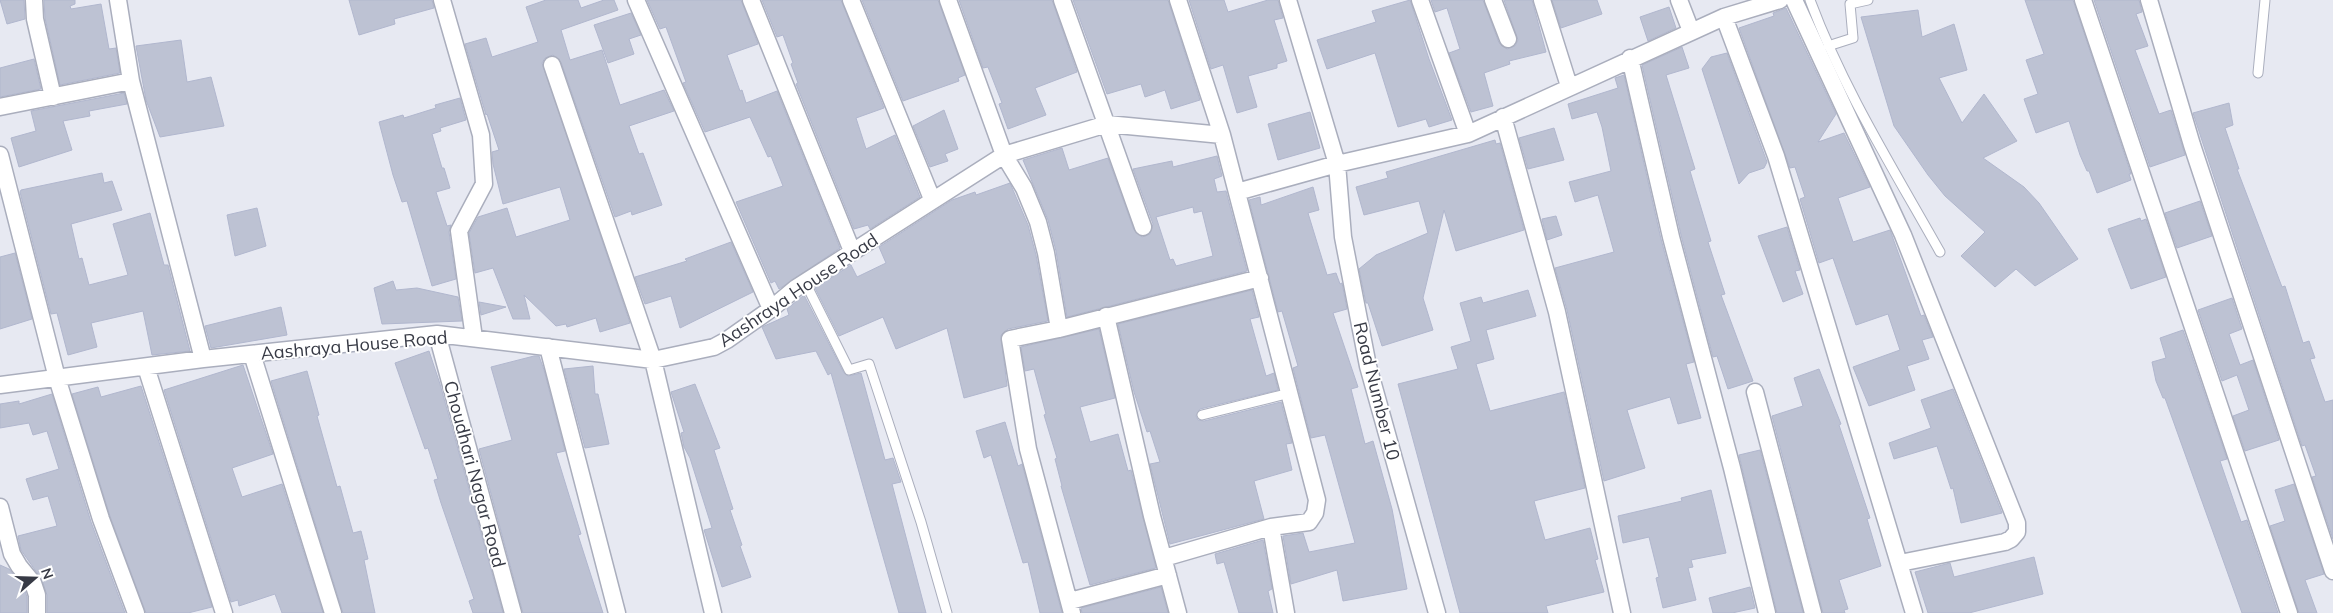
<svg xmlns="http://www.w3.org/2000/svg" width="2333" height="613" viewBox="0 0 2333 613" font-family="Mulish,sans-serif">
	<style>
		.building { fill: #bdc2d3; stroke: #b1b7ce; fill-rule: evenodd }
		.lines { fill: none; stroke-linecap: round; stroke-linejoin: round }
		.service-casing { stroke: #aaaebd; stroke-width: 11 }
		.minor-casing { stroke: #aaaebd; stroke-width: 19 }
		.service { stroke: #fff; stroke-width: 9 }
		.minor { stroke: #fff; stroke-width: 16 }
		.labels { text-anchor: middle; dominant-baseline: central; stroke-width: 4; stroke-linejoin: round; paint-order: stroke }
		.street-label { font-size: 18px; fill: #373a45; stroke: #fff }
	</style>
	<rect width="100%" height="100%" fill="#e7e9f2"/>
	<path class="building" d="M0,0H24L25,19L7,24Z
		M44,0H75V4L70,6L71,9L101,4L109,49L116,48L120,73L60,85L45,18Z
		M349,0H432L434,8L394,19L395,24L359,35Z
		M546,0H578L581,8L604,0H614L618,10L561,30L570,60L602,50L620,105L664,90L674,111L629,126L639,154L643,153L662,205L632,215L631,211L615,217L561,62L553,55L545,58L542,63L630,323L600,332L596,318L567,327L566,324L556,326L524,295L530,319H513L493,268L475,273L469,233L478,217L507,208L516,237L570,220L560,187L503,204L493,164L492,152L499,150L487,114L486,115L465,44L486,38L492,57L538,42L526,7Z
		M647,0H741L758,44L727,55L740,91L742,90L746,103L777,91L840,248L779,289L775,281L771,283L736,202L783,186L771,156L768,157L750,117L705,132L683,83L686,82L666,27L660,29Z
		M762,0H841L884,108L856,118L866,149L895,135L920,197L870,229L868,225L854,229L796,84L798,83L791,64L793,63L783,35L777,37Z
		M862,0H938L965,75L958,78L959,81L903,101Z
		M959,0H1052L1077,72L1035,88L1046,115L1008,129L999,104L1002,103L988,67L983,68Z
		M1073,0H1168L1200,100L1171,109L1165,90L1145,97L1141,84L1107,94Z
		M1189,0H1224L1228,12L1268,0H1278L1283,18L1274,20L1287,61L1277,64V68L1248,76L1257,107L1237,113L1223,65L1211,69Z
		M1410,0L1429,59L1452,120L1429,127L1426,119L1398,127L1375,53L1327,69L1317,40L1376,22L1372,11Z
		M1431,0H1483L1499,43L1507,49L1515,46L1518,40L1504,0H1532L1546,52L1509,61L1510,64L1484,73L1493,106L1471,112L1449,53L1460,49L1447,8L1435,12Z
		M1552,0H1597L1602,14L1561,28Z
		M2025,0H2073L2131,174H2129L2131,180L2097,193L2089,171H2087L2080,155L2069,121L2036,133L2024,99L2038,94L2026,60L2044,54Z
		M2094,0H2139L2142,12L2136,14L2148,46L2135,50L2159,114L2171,110L2185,155L2150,167Z
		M1669,7L1676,28L1648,41L1640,17Z
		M1786,8L1836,114L1818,142L1844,133L1870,187L1838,198L1853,242L1890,230L1921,316L1924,315L1933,337L1922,340L1929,359L1907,366L1915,390L1869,406L1853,367L1900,350L1888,314L1856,325L1833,258L1819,263L1800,199L1805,197L1795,167L1790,168L1739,28L1774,16L1773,13Z
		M1918,10L1922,37L1954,24L1967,70L1939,78L1962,123L1984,94L2017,141L1983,158L2024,187L2039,203L2078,259L2035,286L2016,269L1995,287L1961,256L1985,232L1945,196L1928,175L1894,126L1861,17Z
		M631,13L641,35L629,39L634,54L608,63L594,25Z
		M181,40L187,82L211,77L224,126L160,137L146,100L136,46Z
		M1682,47L1689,68L1666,75L1695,169L1690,171L1711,241L1708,242L1725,294L1721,295L1753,381L1728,389L1717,356L1713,357L1681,235L1642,65Z
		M1727,53L1767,162L1764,168L1749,173L1739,184L1702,69L1711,57Z
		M34,59L41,89L0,97V68Z
		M1624,75L1661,239L1694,362L1686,364L1701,418L1678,424L1670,397L1627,410L1645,468L1604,481L1567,310L1555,268L1614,252L1598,195L1575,202L1569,182L1611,171L1602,127L1597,112L1572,119L1568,104L1618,88L1615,78Z
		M124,93L127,104L89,111L90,116L63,121L72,150L19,167L11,138L36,131L31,111Z
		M460,98L466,120L440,128L441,131L432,134L442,168H444L450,188L436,192L447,226L451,225L449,232L456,279L432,286L407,201L402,202L393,175L379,122L403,115L404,118L436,108L435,105Z
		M2229,103L2233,125L2225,128L2239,169H2237L2282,287L2285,286L2303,343L2309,341L2315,358L2310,359L2325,402L2333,400V539L2312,477L2316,476L2305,445L2302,446L2193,113Z
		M944,110L958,149L945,154L948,161L930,167L913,126Z
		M1310,112L1320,148L1278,160L1268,124Z
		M1554,128L1564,160L1528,169L1519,138Z
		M1495,140L1496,144L1500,143L1524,230L1456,251L1444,210L1423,298L1433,330L1382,346L1368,303H1366L1359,269L1376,255L1428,233L1419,201L1364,215L1356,187L1388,178L1386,172Z
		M1062,148L1069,170L1108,158L1134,230L1142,237L1150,234L1153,224L1133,169L1172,161L1173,167L1217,156L1222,176L1214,179L1217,192L1226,191L1247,271L1067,317L1056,251L1048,220L1023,160ZM1193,207L1194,213L1202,211L1213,256L1176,266L1173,259L1170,260L1156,217Z
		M102,173L104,183L112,181L122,210L71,224L79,259L82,258L89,285L128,275L113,224L150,213L164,265H168L190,351L152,355L143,311L91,323L97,347L68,355L57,313L51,314L20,192L21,190Z
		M1010,183L1028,225L1036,255L1048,321L1008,329L1001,335L1007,386L964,398L947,328L896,349L883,317L839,336L815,288L851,265L857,277L886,263L879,247L952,200L975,192L976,195Z
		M1313,187L1319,210L1308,213L1327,275L1336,273L1340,284L1342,283L1347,309L1333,313L1358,387L1351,389L1365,444L1373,441L1392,509L1407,589L1343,601L1337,570L1291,584L1283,536L1303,533L1309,552L1355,543L1325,435L1311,438L1293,368L1298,366L1282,311L1278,312L1249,200L1260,197L1261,205Z
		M2200,201L2212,236L2177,248L2165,213Z
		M257,208L266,246L235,256L227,215Z
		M1556,216L1562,235L1547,240L1542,219Z
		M2140,218L2141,221L2146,219L2166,277L2131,289L2108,229Z
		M1787,227L1800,270L1795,271L1803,294L1783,302L1758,236Z
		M731,242L753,292L680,328L671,296L645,304L635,277L687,261L685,259Z
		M15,253L32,319L0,329V257Z
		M393,281L396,290L417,288L458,297L462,321L382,324L374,288Z
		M1252,290L1259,317L1250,319L1266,376L1274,373L1278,390L1200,409L1196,416L1198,420L1204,421L1281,402L1292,443L1286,444L1292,470L1254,481L1264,519L1170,544L1150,464L1160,462L1150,431L1147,432L1134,392L1118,324Z
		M1528,290L1536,316L1486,330L1494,359L1476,364L1490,411L1564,392L1585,488L1534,501L1545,540L1590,528L1598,559L1595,560L1604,592L1546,606L1548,613H1460L1398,384L1458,369L1451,347L1471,341L1460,303L1481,297L1483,303Z
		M804,295L844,373L848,376L861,373L885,460L893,458L901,482L892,484L926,613H899L831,373L828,375L816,351L776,359L762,327L789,315L787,309Z
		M2232,298L2242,329L2229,334L2240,365L2253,360L2279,440L2245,451L2233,416L2249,410L2237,375L2222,381L2198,310Z
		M479,302L506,307L481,315Z
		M281,307L287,335L211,348L205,326Z
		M1099,329L1115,398L1080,407L1090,442L1118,434L1128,471L1131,470L1156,568L1090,585L1061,486H1062L1055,459L1057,458L1044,415L1046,414L1034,369L1025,371L1021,347Z
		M2183,330L2227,459L2220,461L2241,522L2247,520L2278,613H2242L2165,398H2163L2156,381L2152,362L2166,358L2160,338Z
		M429,351L440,384L503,613H473L469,601L474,599L441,503L434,480L438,479L428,448L425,449L395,363Z
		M534,356H539L544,370L565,451L556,453L581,534L578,535L603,613H523L479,449L512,440L491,367Z
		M243,365L273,454L232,468L242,497L282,484L323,613H282L275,594L239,606L238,600L231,602L164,390Z
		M593,366L595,394H598L609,444L585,448L564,369Z
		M1819,369L1841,424L1839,425L1870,518L1867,519L1881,566L1839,580L1848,609L1844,610L1845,613H1823L1772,416L1803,406L1794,378Z
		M307,371L319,415L317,416L337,487L340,486L353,533L361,531L368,559L364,560L375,613H343L271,381Z
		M695,384L720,448L714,450L733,509L730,510L742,545L740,546L751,577L722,587L704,530L712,528L690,458L684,447L681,433L684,432L671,392Z
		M141,386L212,607L188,613H146L110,516L72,394L98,387L101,397Z
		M1953,389L2002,513L1961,523L1953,488L1951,489L1937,446L1894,459L1889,443L1931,428L1921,400Z
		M52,394L91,522L125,613H47V595L42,580L21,550L18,536L57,526L48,496L33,500L26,479L59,469L47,431L33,435L29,423L0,428V404L19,401V404Z
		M1005,422L1018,466L1022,464L1062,613H1040L1028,562L1023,563L991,455L984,458L976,431Z
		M1760,450L1803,613H1777L1739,455Z
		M2294,484L2324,574L2305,580L2317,613H2299L2270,526L2285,521L2275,490Z
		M1711,490L1726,553L1691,560L1693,567L1688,568L1696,600L1663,608L1656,578L1659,577L1649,537L1623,543L1618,516L1682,501L1681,498Z
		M1263,540L1272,589L1268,591L1273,613H1239L1224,562L1217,564L1215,554Z
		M2034,557L2043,594L1969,613H1928L1915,572L1950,563L1954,577Z
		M0,565L9,569L24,588L27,597V613H0Z
		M1161,587L1168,613H1082L1081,608Z
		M1750,587L1755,608L1732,613H1713L1709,598Z"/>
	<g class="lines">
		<g class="service-casing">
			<path id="service" d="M1810,0C1843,89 1894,170 1940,252
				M1828,46L1853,38L1850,4L1868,0
				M2258,73L2265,0
				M805,282L849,370L869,364L921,522L947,613
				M1202,415L1290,393"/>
		</g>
		<g class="minor-casing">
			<path id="minor" d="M34,0L35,19L53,97
				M118,0L131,81L203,359
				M442,0L481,135L484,184L459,231L474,338
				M636,0L771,309
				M751,0L852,251
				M851,0L932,199
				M948,0L1004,155L1024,188L1038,222L1046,253L1059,329
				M1062,0L1143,227
				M1178,0L1222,135L1317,500L1315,513L1309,522L1271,527L1286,613
				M1288,0L1337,164L1343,237L1368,366L1437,613
				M1420,0L1468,134
				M1493,0L1508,39
				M1542,0L1569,86
				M1679,0L1691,31
				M1794,0L1903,235L2017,523V532L2011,539L2005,542L1900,563
				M2083,0L2289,613
				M2149,0L2192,145L2333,571
				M1724,17L1776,156L1914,613
				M1630,58L1671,237L1732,468L1767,613
				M552,65L653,360L713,613
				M0,107L131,81
				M1503,117L1557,312L1622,613
				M0,155L57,378L101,519L136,613
				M1237,192L1337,164L1468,134L1724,17L1780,0
				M1106,316L1152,516L1178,613
				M437,334L513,613
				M548,347L617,613
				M252,354L333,613
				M146,367L224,613
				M0,385L203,359L437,334L653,360L714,347L727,340L771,309L796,288L1004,155L1107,124L1222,135
				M1755,392L1813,613
				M0,507L12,554L19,566L33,583L37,595V613
				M1164,558L1271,527
				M1070,601L1168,575
				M1072,613L1028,449L1010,339L1059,329L1260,278"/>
		</g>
		<use href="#service" class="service"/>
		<use href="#minor" class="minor"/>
	</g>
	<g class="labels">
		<g class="street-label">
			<text transform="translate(798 290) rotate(-34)">Aashraya House Road</text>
			<text transform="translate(354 345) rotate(-5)">Aashraya House Road</text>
			<text transform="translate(1377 391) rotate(76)">Road Number 10</text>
			<text transform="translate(475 474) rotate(75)">Choudhari Nagar Road</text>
		</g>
	</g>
	<g transform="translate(35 578) rotate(70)" stroke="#ffffff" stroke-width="4" paint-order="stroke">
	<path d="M0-4L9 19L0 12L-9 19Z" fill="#373a45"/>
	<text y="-8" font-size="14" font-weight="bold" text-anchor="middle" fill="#373a45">N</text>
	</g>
</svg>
